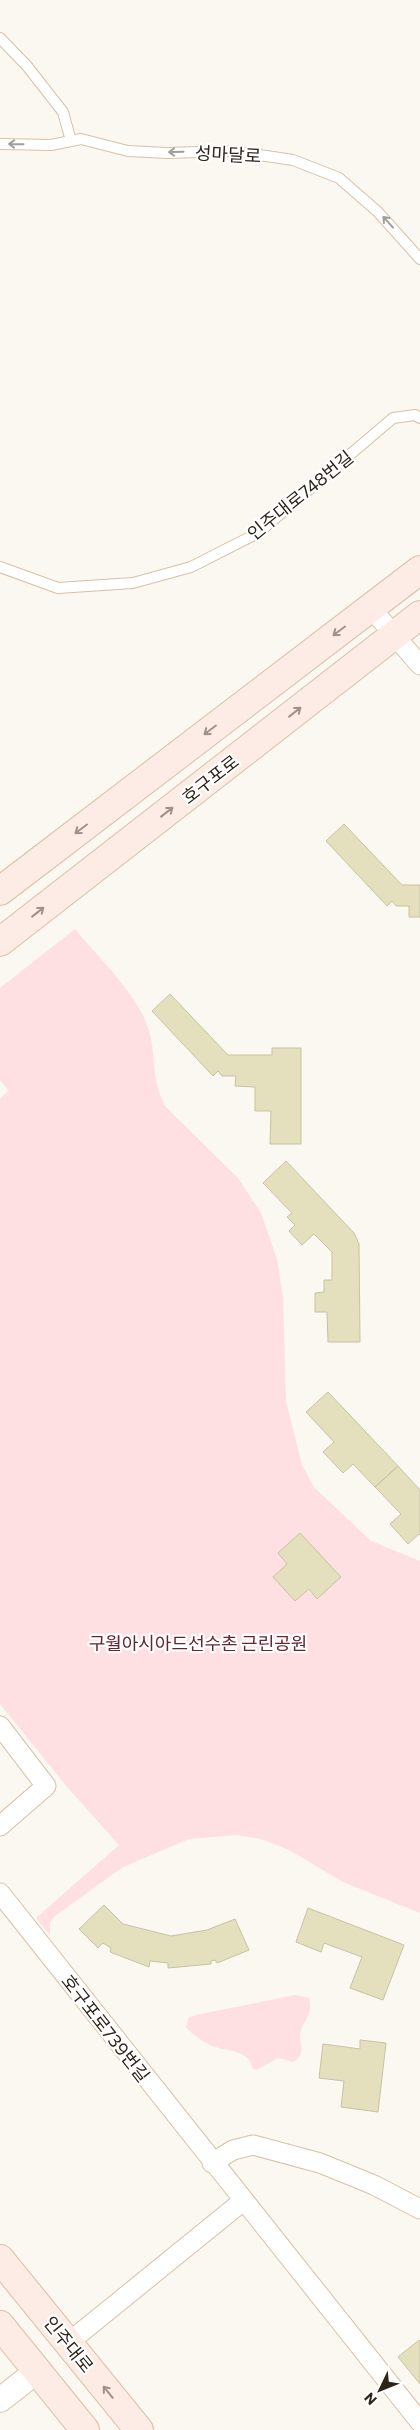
<svg xmlns="http://www.w3.org/2000/svg" width="420" height="2430" viewBox="0 0 420 2430" font-family="Commissioner,'Noto Sans KR',sans-serif">
	<style>
		.green { fill: #fedfe2 }
		.building { fill: #e4e0be; stroke: #c7c3a2 }
		.lines { fill: none; stroke-linecap: round; stroke-linejoin: round }
		.service-casing { stroke: #d8c1a6; stroke-width: 12 }
		.minor-casing { stroke: #d8c1a6; stroke-width: 21 }
		.tertiary-casing { stroke: #d8c1a6; stroke-width: 26 }
		.secondary-casing { stroke: #d8c1a6; stroke-width: 30 }
		.service { stroke: #fff; stroke-width: 10 }
		.minor { stroke: #fff; stroke-width: 19 }
		.tertiary { stroke: #fff; stroke-width: 24 }
		.secondary { stroke: #fdece5; stroke-width: 28 }
		.oneway { stroke: #a19d98 }
		.oneway2 { stroke: #a0928a }
		.labels { text-anchor: middle; dominant-baseline: central; stroke-width: 4.5; stroke-linejoin: round; paint-order: stroke }
		.street-label { font-size: 18px; fill: #2e251a; stroke: #fff }
		.park-label { font-size: 18px; fill: #642630; stroke: #fff }
	</style>
	<rect width="100%" height="100%" fill="#fbf7f1"/>
	<path class="green" d="M75,929C97,956 136,993 147,1025C158,1054 149,1077 166,1107L238,1178L261,1213L277,1259L283,1297L286,1401L302,1465L314,1487L371,1541L420,1561V1913L343,1882L289,1850L261,1839L237,1835L189,1839L123,1867L55,1916L50,1922V1935L36,1918L119,1845L68,1788L0,1704V1098L9,1091L0,1080V988Z
		M295,1995L309,1998C313,2017 304,2018 300,2033C299,2040 303,2047 301,2053C300,2058 296,2060 293,2062L278,2058L256,2070L252,2068C250,2049 224,2051 212,2046C204,2042 191,2034 186,2027L189,2017L196,2015Z"/>
	<path class="building" d="M344,824L402,885H420V917H409V906H396L392,901L387,906L326,841Z
		M170,994L228,1055H272V1048H301V1144H270L271,1111H255V1087L235,1086L236,1076H222L218,1071L213,1076L152,1011Z
		M286,1161L354,1233L359,1244L360,1342H328L327,1312H315V1293L324,1292V1280H332V1252L314,1234L302,1245L289,1231L295,1225L287,1217L292,1213L263,1183Z
		M328,1392L398,1466L375,1487L353,1464L343,1473L323,1452L334,1442L306,1412Z
		M398,1466L420,1490V1535L419,1534L408,1544L390,1524L401,1514L375,1487Z
		M300,1533L341,1577L317,1599L309,1589L295,1601L273,1577L287,1564L278,1553Z
		M104,1905L123,1924L171,1936L207,1930L235,1919L249,1950L217,1963L215,1960L211,1961V1964L168,1968V1963L150,1961L149,1967L110,1952L111,1948L103,1943L98,1948L79,1929Z
		M308,1908L404,1945L383,2000L350,1988L362,1957L324,1943L321,1952L296,1942Z
		M360,2040L386,2043L378,2112L341,2107L344,2081L319,2078L323,2044L360,2049Z
		M419,2340L420,2342V2384L398,2357Z"/>
	<g class="lines">
		<g class="service-casing">
			<path id="service" d="M0,38L27,66L63,112L71,141
				M0,144L51,145L81,139L128,151L167,153L233,151L293,160L339,178L378,212L420,259
				M0,567L58,588L133,583L191,567L258,533L393,418L415,415L420,418"/>
		</g>
		<g class="minor-casing">
			<path id="minor" d="M370,607L420,665
				M0,1726L46,1786L0,1826
				M0,1893L420,2422
				M212,2163L233,2150L253,2145L320,2163L374,2185L420,2209
				M68,2343L243,2201"/>
		</g>
		<g class="tertiary-casing">
			<path id="tertiary" d="M0,2400L37,2371"/>
		</g>
		<g class="secondary-casing">
			<path id="secondary" d="M0,891L420,570
				M0,942L420,615
				M0,2259L139,2430
				M0,2325L85,2430"/>
		</g>
		<use href="#service" class="service"/>
		<use href="#minor" class="minor"/>
		<use href="#tertiary" class="tertiary"/>
		<use href="#secondary" class="secondary"/>
	</g>
	<defs><path id="oneway-shaft" d="M-6 0H5M1.5-3L5.5 0L1.5 3" fill="none" stroke-width="1.6" stroke-linecap="round" stroke-linejoin="round" transform="scale(1.25)"/></defs>
	<g class="oneway">
		<use href="#oneway-shaft" transform="translate(16 144) rotate(-179)"/>
		<use href="#oneway-shaft" transform="translate(176 152) rotate(179)"/>
		<use href="#oneway-shaft" transform="translate(388 222) rotate(-132)"/>
	</g>
	<g class="oneway2">
		<use href="#oneway-shaft" transform="translate(339 631) rotate(143)"/>
		<use href="#oneway-shaft" transform="translate(295 712) rotate(-38)"/>
		<use href="#oneway-shaft" transform="translate(210 730) rotate(143)"/>
		<use href="#oneway-shaft" transform="translate(167 812) rotate(-38)"/>
		<use href="#oneway-shaft" transform="translate(81 829) rotate(143)"/>
		<use href="#oneway-shaft" transform="translate(38 912) rotate(-38)"/>
		<use href="#oneway-shaft" transform="translate(108 2392) rotate(-129)"/>
	</g>
	<g class="labels">
		<g class="street-label">
			<text transform="translate(228 154) rotate(3)">성마달로</text>
			<text transform="translate(300 495) rotate(-39)">인주대로748번길</text>
			<text transform="translate(210 779) rotate(-38)">호구포로</text>
			<text transform="translate(106 2028) rotate(52)">호구포로739번길</text>
			<text transform="translate(69 2344) rotate(51)">인주대로</text>
		</g>
		<g class="park-label">
			<text x="198" y="1643">구월아시아드선수촌 근린공원</text>
		</g>
	</g>
	<g transform="translate(380 2390) rotate(227)" stroke="#ffffff" stroke-width="4" paint-order="stroke">
	<path d="M0-4L9 19L0 12L-9 19Z" fill="#2e251a"/>
	<text y="-8" font-size="14" font-weight="bold" text-anchor="middle" fill="#2e251a">N</text>
	</g>
</svg>
